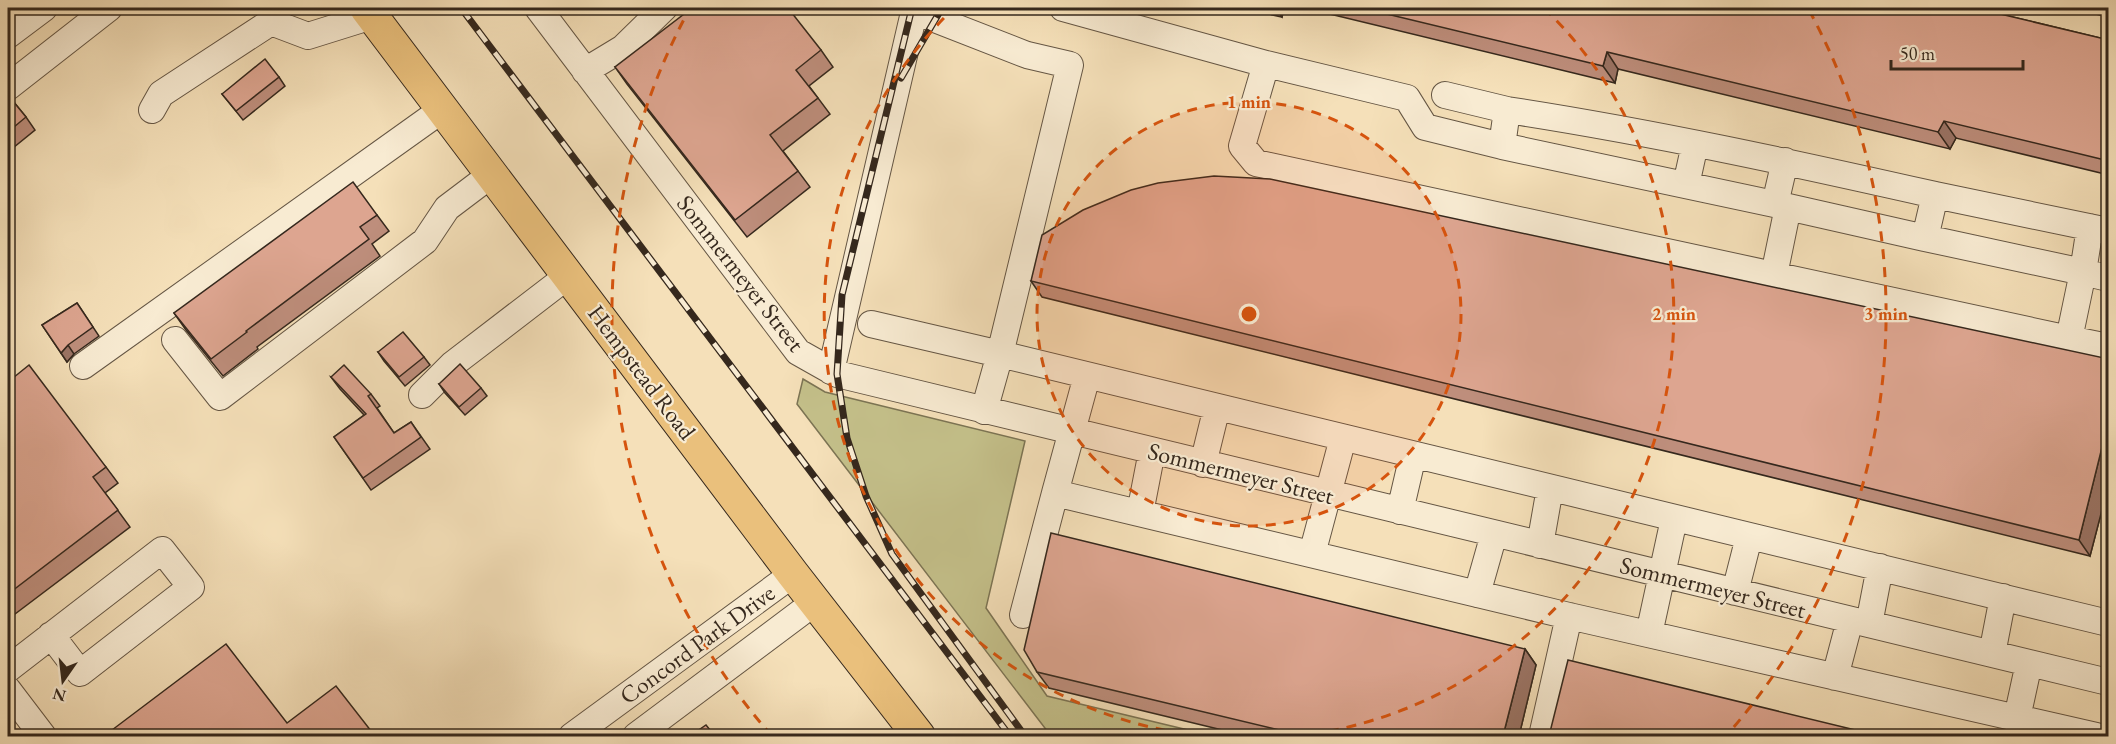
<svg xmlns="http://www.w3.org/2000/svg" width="2116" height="744" viewBox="0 0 2116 744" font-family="'EB Garamond',serif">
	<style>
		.green { fill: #c4c08a; stroke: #7c7454; stroke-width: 1.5 }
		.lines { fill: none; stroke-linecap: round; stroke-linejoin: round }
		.minor-casing { stroke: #655644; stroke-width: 28 }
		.major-casing { stroke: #35281d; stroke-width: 34 }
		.minor { stroke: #f8ebd2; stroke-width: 26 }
		.major { stroke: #eac07c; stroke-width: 32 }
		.rail-casing { stroke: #35281d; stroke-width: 7 }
		.rail { stroke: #f8ebd2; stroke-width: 4.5; stroke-dasharray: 14; stroke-linecap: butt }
		.wall { fill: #be8e7c; stroke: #35281d; stroke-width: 1.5 }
		.shaded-wall { fill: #9b7465; stroke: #35281d; stroke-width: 1.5 }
		.building { fill: #dda590; stroke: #35281d; stroke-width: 1.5 }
		.ring { fill: none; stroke: #d6540e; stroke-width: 3; stroke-dasharray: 10 8 }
		.labels { text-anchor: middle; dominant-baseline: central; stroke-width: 4.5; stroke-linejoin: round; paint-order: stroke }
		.street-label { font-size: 24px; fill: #35281d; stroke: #f8ebd2 }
		.centre { fill: #d6540e; stroke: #f8ebd2; stroke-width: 3 }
		.ring-label { font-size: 18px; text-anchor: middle; font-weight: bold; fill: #d6540e; stroke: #f8ebd2; stroke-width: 4.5; stroke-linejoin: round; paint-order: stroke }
	</style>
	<rect width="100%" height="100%" fill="#f5e0b9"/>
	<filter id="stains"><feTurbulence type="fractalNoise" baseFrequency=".00333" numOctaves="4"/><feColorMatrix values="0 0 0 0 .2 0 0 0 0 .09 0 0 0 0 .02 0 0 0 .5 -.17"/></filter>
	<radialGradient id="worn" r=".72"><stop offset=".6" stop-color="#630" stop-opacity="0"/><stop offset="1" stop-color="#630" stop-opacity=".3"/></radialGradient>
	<path class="green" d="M803,379L825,392L1025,441L986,608L1047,696L1213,736H1051L797,404Z"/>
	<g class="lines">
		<g class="minor-casing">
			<path id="minor" d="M538,8L798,352L837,374L2108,682
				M1063,8L1266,64L1242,146L1256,163L2069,339L2083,272L2108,278
				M8,35L44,8
				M1266,64L1407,98L1425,127L1502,146L1788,207
				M585,71L623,48L664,8
				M8,87L109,8
				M1445,95L1507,110L1502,146
				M152,110L161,94L271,22L308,36L372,16
				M1507,110C1651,132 1793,163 1935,195
				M1686,185L1695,144
				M1775,204L1785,161
				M1925,238L2083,272L2090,227
				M1774,275L1788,207L1925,238L1935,195L2108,231
				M871,324L1000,354L1070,65L1027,55L914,11
				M2069,339L2108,347
				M175,340L220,397L425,241L447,208L492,174
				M83,366L443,109
				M831,371L915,8
				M422,395L453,364L569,275
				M984,411L1000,354L2108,623
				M1203,464L1217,407
				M1055,493L1087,376
				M1400,511L1413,455
				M1140,513L1152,451
				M1540,545L1550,488
				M1312,554L1343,438
				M1735,592L1749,537
				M1477,594L1494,534
				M1023,615L1055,493L1569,616L2096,736
				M1869,624L1880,567
				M1649,634L1674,519
				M1992,654L2003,597
				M8,669L162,550L191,587L80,673L51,635
				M1835,677L1850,620
				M8,690L43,736
				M2017,718L2029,663
				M572,736L793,574
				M636,736L815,602
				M1542,736L1569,616"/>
		</g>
		<g class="major-casing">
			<path id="major" d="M366,8L793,574L919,736"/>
		</g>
		<use href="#minor" class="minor"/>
		<use href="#major" class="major"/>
		<g class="rail-casing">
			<path id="rail" d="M461,8L1010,736
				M912,8L842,295L837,374L847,438L866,496L892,554L1025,736
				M2083,8L2108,14
				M901,78L942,8"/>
		</g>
		<use href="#rail" class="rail"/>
	</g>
	<path class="wall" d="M276,8H293L291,14Z
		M591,8H603L595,13Z
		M1241,8H1284L1282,17Z
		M1305,8H1975L2109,40V175L1956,138L1950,149L1618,69L1615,83Z
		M821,50L833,67L809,86L830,114L783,151L810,187L747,237L627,84L615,67Z
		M279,77L285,86L243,120L222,94Z
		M8,95L26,117L35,130L8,152Z
		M377,215L389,231L372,244L380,256L257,347L258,349L223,376L186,330L174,313Z
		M1031,281L2109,359V483L2090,556L1042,297Z
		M77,303L99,336L74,354L67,362L42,325Z
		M378,352L424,357L430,365L405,386L384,361Z
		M331,377L371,394L380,406L377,408L394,433L411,422L430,449L371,490L334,437L364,415L340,389Z
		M8,382L106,467L118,483L105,493L130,527L15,614L8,605Z
		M439,384L481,388L487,396L465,415L445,393Z
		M1525,649L1536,665L1519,736H1247L1049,688L1037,672Z"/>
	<path class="shaded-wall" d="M287,8H293L291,14Z
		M1275,8H1284L1282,17Z
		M1607,52L1618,69L1615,83L1603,66Z
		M1944,121L1956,138L1950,149L1938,132Z
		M68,345L74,354L67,362L61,353Z
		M2109,419V483L2090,556L2079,540Z
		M1525,649L1536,665L1519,736H1503Z"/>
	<path class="building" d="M692,8H788L821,50L796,70L818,98L770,135L798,171L735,220L615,67Z
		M1362,8H1975L2109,40V161L1944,121L1938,132L1607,52L1603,66Z
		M265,59L279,77L236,111L222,94Z
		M8,95L26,117L8,132Z
		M1214,176L1270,179L2109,359V419L2079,540L1031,281L1042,235L1083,210L1131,190L1158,183Z
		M353,182L377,215L360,227L369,239L246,331L247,332L211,359L174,313Z
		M77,303L93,327L68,345L61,353L42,325Z
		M403,332L424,357L399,377L378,352Z
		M460,364L481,388L459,407L439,384Z
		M29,365L106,467L93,477L118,510L8,594V382Z
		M344,365L371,394L368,396L394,433L411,422L421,437L363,478L334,437L366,414L331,377Z
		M1051,533L1525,649L1503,736H1304L1037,672L1024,650Z
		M226,644L287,723L336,686L375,736H117L112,730Z
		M1568,660L1880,736H1549Z
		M706,725L715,736H690Z"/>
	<circle cx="1249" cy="314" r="212" fill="#d6540e" fill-opacity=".12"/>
	<g class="ring">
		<circle cx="1249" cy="314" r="212"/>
		<path d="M1201 736A425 425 0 0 1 954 8M1544 8A425 425 0 0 1 1297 736"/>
		<path d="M772 736A637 637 0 0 1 689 10M1809 10A637 637 0 0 1 1726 736"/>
	</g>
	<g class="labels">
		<g class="street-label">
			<text transform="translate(741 273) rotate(52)">Sommermeyer Street</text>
			<text transform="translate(642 372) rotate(53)">Hempstead Road</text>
			<text transform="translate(1241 473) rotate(14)">Sommermeyer Street</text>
			<text transform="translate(1713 587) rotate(14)">Sommermeyer Street</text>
			<text transform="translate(697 644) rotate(-36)">Concord Park Drive</text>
		</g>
	</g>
	<circle cx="1249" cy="314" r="9" class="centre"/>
	<g class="ring-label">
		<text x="1249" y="108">1 min</text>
		<text x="1674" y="320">2 min</text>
		<text x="1886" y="320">3 min</text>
	</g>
	<rect width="2116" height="744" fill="none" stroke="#f5e0b9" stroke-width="30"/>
	<rect x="9" y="9" width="2098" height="726" fill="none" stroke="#35281d" stroke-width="3"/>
	<rect x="15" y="15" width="2086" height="714" fill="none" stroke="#35281d" stroke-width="1.5"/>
	<g transform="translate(63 681) rotate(194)" stroke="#f8ebd2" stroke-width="4.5" paint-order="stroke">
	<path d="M0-4.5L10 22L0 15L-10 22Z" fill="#35281d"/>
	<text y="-9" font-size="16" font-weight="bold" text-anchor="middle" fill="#35281d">N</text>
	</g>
	<path d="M1891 60v9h132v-9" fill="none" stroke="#35281d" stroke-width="3"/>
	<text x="1900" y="60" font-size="18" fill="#35281d" stroke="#f8ebd2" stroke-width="4.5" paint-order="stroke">50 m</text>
	<rect width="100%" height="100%" filter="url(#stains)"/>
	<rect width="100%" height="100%" fill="url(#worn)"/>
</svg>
